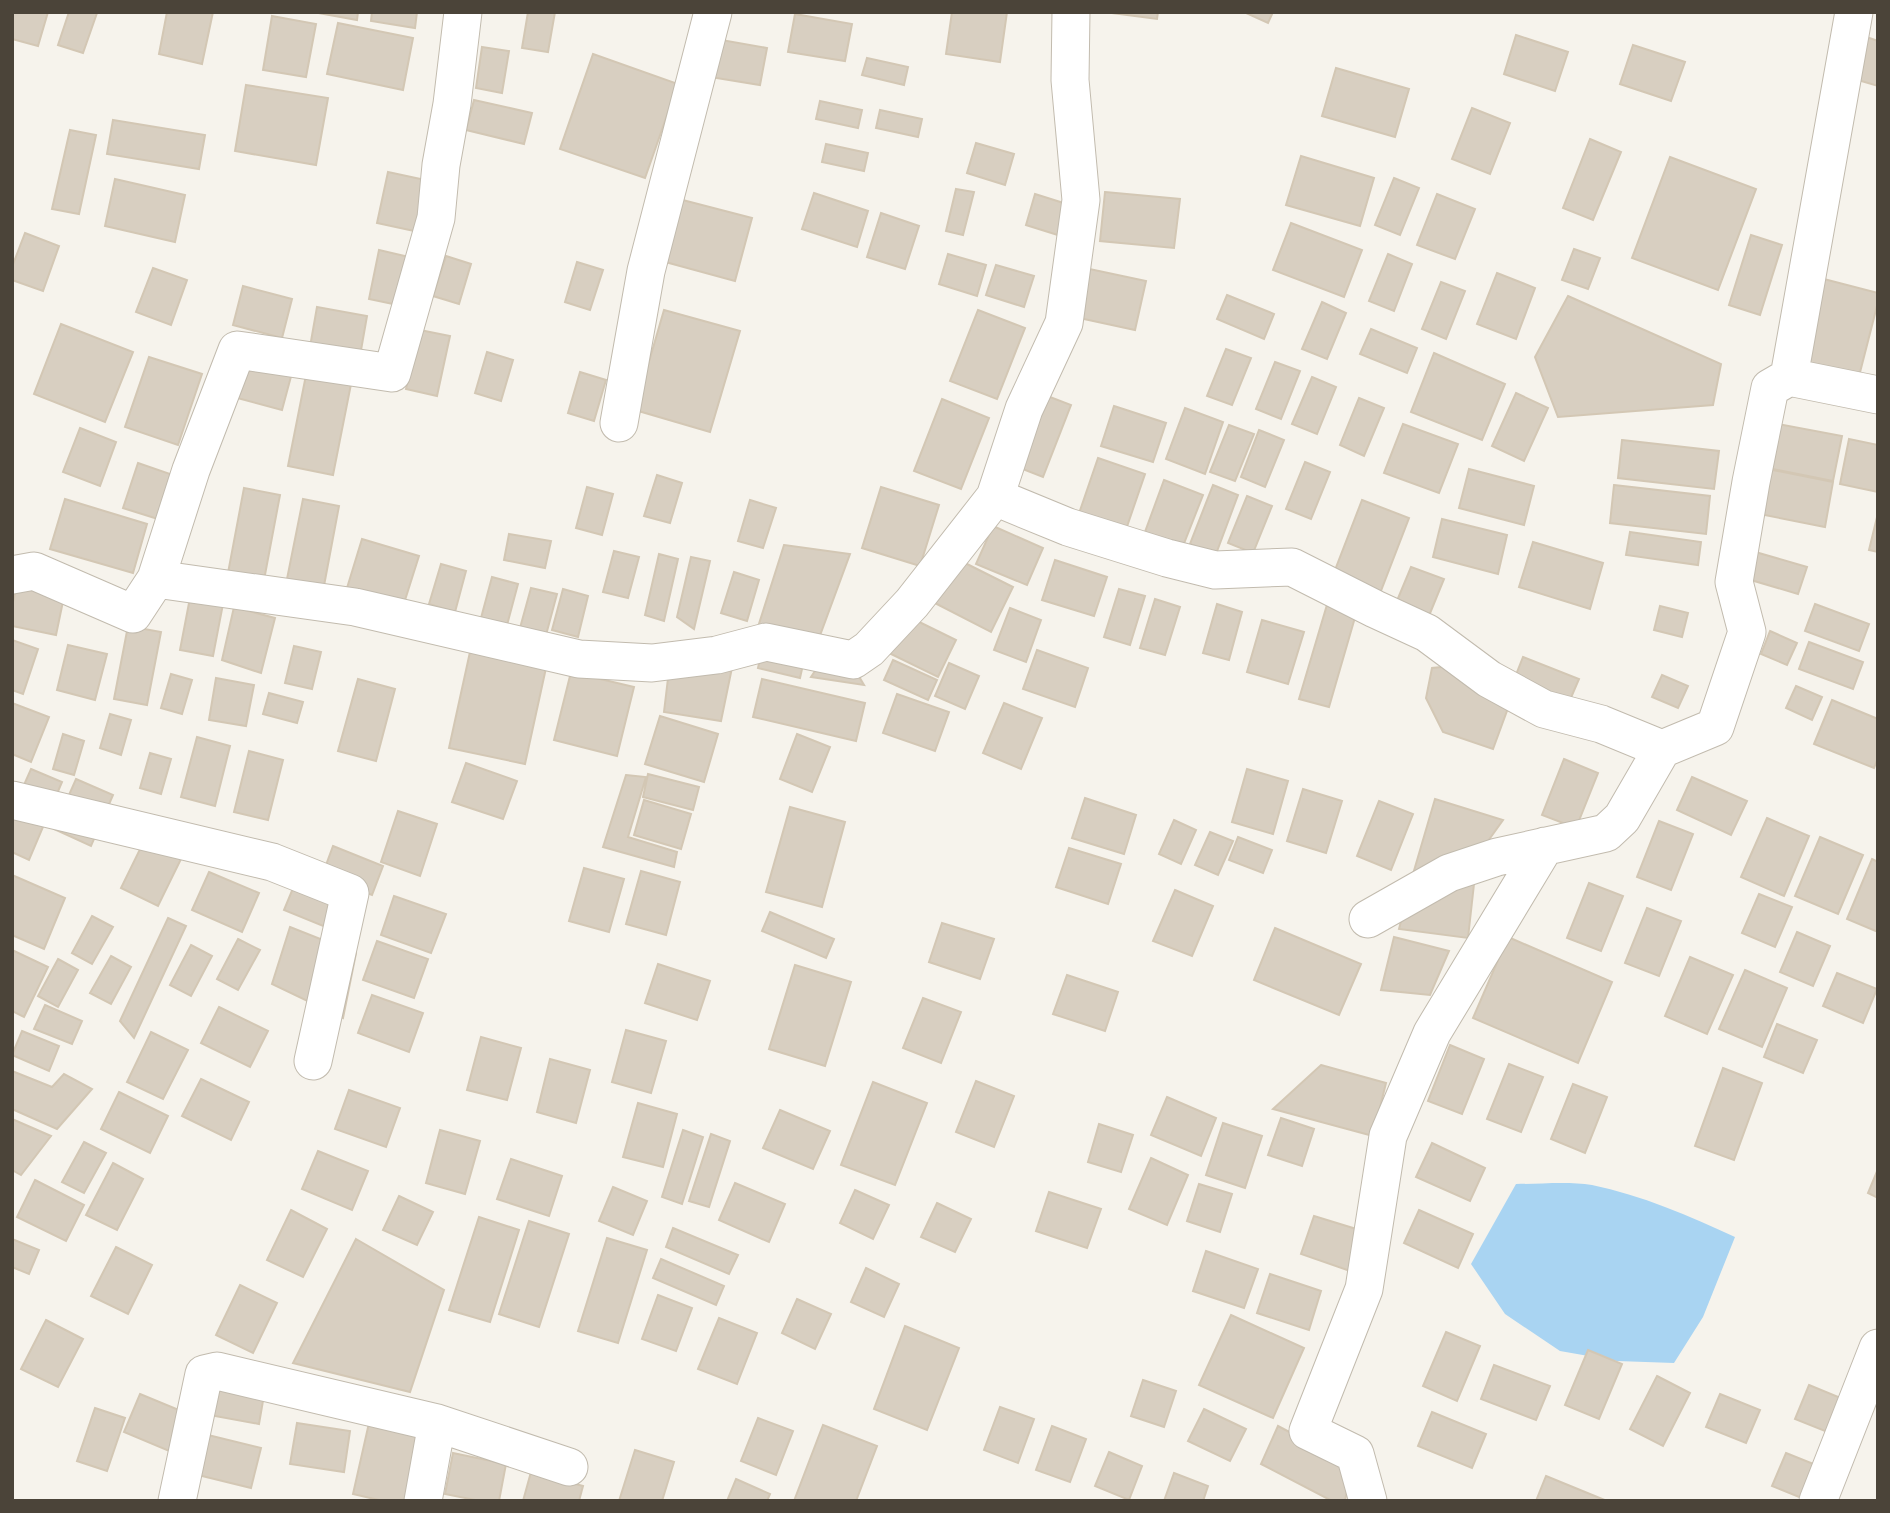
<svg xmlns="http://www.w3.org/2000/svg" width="1890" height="1513" viewBox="0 0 1890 1513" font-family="Signika,sans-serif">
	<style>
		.water { fill: #a9d4f2 }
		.building { fill: #d8cfc1; stroke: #d3c7b4; stroke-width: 2 }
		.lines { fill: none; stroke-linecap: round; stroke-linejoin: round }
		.minor-casing { stroke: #c2bbae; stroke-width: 39 }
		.minor { stroke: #fff; stroke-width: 37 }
	</style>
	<rect width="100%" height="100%" fill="#f6f3ec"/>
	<path class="water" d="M1516,1184C1540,1184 1568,1181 1592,1185C1641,1195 1690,1216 1735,1237L1703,1317L1674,1363L1617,1361L1560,1351L1505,1314L1471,1264Z"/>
	<path class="building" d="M12,12H48L38,46L12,39Z
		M69,12L97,13L83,53L58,45Z
		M167,12H213L202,64L159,54Z
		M313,12H358L357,20Z
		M372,12H417L415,28L371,21Z
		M528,12H555L548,52L522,48Z
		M952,12H1007L1000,62L946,54Z
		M1104,12H1158L1157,19Z
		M1244,12H1273L1268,23Z
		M795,14L852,24L845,61L788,52Z
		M272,16L316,24L306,77L263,70Z
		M338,23L413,38L403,90L327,74Z
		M1855,33L1878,41V86L1841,75Z
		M1516,35L1568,52L1555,91L1504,74Z
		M710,38L767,48L760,85L704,76Z
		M1633,45L1685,62L1671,101L1620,84Z
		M482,47L509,51L502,93L476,88Z
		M593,54L678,84L645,178L560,149Z
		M867,58L908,67L904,85L862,75Z
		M1336,68L1409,89L1395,137L1322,116Z
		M246,85L328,98L316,165L235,151Z
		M474,100L532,113L524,144L466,130Z
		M820,101L862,110L858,128L816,119Z
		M1472,108L1510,123L1490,174L1452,159Z
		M880,110L922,119L918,137L876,128Z
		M113,120L205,135L199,169L107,154Z
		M70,130L96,135L79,214L52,209Z
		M1590,139L1621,152L1593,220L1563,208Z
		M976,143L1014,154L1005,185L967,173Z
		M826,144L868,153L864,171L822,162Z
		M1301,156L1374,178L1360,226L1286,205Z
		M1670,157L1756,189L1718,290L1632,258Z
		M388,172L430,181L419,232L377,223Z
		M1394,178L1419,188L1400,235L1375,225Z
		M115,179L185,195L175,242L105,226Z
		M956,189L974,192L963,235L946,231Z
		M1105,192L1180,199L1174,248L1100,241Z
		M814,193L868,211L857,247L802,229Z
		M1035,194L1073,206L1064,237L1026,225Z
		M1437,194L1475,209L1455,259L1417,245Z
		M675,198L752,218L735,281L658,260Z
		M881,213L919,226L905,269L867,257Z
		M1291,223L1362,250L1344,297L1273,270Z
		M25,233L59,246L43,291L12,280V267Z
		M1751,235L1782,245L1760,315L1729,305Z
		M1574,249L1600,258L1588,289L1562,280Z
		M379,250L409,257L398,305L369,299Z
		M948,254L986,265L977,296L939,284Z
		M1388,254L1412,264L1394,311L1369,301Z
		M446,256L471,264L459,304L433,296Z
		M577,262L603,270L590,310L565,302Z
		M1066,264L1146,281L1135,330L1056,313Z
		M996,265L1034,276L1024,307L986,295Z
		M153,268L187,280L171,325L136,312Z
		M1497,273L1535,288L1516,339L1477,324Z
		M1820,278L1878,293V302L1857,384L1797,369Z
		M1441,282L1465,291L1446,339L1422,329Z
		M243,286L292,299L282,338L233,325Z
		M1227,295L1274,314L1264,339L1217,319Z
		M1568,296L1721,364L1713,405L1558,417L1535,357Z
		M1322,302L1346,313L1327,359L1302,349Z
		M317,307L367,316L360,356L310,347Z
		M664,310L740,331L710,432L635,410Z
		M978,310L1025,328L997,399L950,381Z
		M61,324L133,352L105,422L34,394Z
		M1371,329L1417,348L1407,373L1360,354Z
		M420,330L450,336L437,396L406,389Z
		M1226,349L1251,358L1232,405L1207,396Z
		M487,352L513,360L501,401L475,393Z
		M1434,353L1505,384L1482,440L1411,412Z
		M241,355L293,369L282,410L230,396Z
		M149,357L202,374L178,445L125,427Z
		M1275,362L1300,371L1281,419L1256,409Z
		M308,365L353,374L333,475L288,466Z
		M580,372L606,380L594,421L568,413Z
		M1312,377L1336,387L1317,434L1292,424Z
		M1024,387L1071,405L1043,477L997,459Z
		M1516,393L1548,408L1524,461L1492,446Z
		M1359,398L1384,408L1364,456L1340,445Z
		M942,399L989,418L961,489L914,471Z
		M1114,406L1166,423L1153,462L1101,446Z
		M1185,408L1223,422L1205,474L1166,459Z
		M1757,420L1842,436L1833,481L1748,464Z
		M1403,424L1458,444L1439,493L1384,473Z
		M1229,425L1254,434L1235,481L1210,472Z
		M80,428L116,442L100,486L63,472Z
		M1259,430L1284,440L1265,487L1241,477Z
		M1849,439L1878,445V492L1840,484Z
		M1622,440L1719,451L1714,489L1618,478Z
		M1098,458L1145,474L1120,547L1073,531Z
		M1305,462L1330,472L1311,519L1286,509Z
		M138,463L176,476L161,520L123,508Z
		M1748,465L1833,482L1825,527L1739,510Z
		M1469,469L1534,486L1524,525L1459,508Z
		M657,475L682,483L670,523L644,516Z
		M1164,480L1203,495L1183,546L1145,532Z
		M1213,485L1238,495L1216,554L1190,544Z
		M1614,485L1710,496L1706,534L1610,523Z
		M587,487L613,494L602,535L576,528Z
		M881,487L939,505L920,566L862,548Z
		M244,488L280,495L264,580L228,573Z
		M1247,496L1272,506L1253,553L1228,543Z
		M65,499L147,524L133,573L50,549Z
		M303,499L339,506L323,591L286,584Z
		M750,500L776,508L763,548L738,541Z
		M1362,500L1409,518L1379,596L1332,578Z
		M1878,513V552L1869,550Z
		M1442,519L1507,535L1498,574L1433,557Z
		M993,526L1043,548L1027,585L976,564Z
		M1630,532L1701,542L1698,565L1626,555Z
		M509,534L551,541L545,568L504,560Z
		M362,539L419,556L399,619L343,601Z
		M1533,542L1603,563L1590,609L1519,587Z
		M784,545L850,554L815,649L758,627Z
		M614,551L639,557L628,598L603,592Z
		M1752,551L1807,567L1798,594L1744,578Z
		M659,554L678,559L664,621L645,615Z
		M951,556L1013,587L991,632L929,600Z
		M691,557L710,561L694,629L677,617Z
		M1055,560L1107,577L1094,616L1042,600Z
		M441,564L466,571L455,612L429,604Z
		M1411,567L1444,579L1422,633L1389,620Z
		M734,572L759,580L747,621L721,613Z
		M19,576L66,587L56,635L12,626V606Z
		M194,577L227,583L213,656L180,650Z
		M492,577L518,584L507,625L481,618Z
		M531,588L557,594L546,635L520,628Z
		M563,589L588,596L578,637L552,630Z
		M1119,589L1145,596L1130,645L1104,637Z
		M1329,598L1356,614L1329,707L1299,699Z
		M1155,599L1180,607L1165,655L1140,648Z
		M1217,604L1242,612L1229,660L1203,653Z
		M1815,604L1869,624L1859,651L1805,631Z
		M1660,606L1688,613L1682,637L1654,630Z
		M234,607L275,618L261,673L222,660Z
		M1010,608L1041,620L1026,662L994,650Z
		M907,616L956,640L938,677L889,653Z
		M1262,620L1304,632L1288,684L1247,672Z
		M128,626L161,632L147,705L114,699Z
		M1770,631L1797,643L1787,665L1761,654Z
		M12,640L38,649L23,694L12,690Z
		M764,642L806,651L800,678L758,668Z
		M1809,642L1863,662L1853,689L1799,669Z
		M68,645L107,654L95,700L57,690Z
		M294,646L321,652L312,689L285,683Z
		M1037,650L1088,668L1075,707L1023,689Z
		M470,652L546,668L525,764L449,748Z
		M1523,657L1579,679L1567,707L1512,685Z
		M734,658L721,721L664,712L669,670Z
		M893,660L937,680L928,700L884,680Z
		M821,662L851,663L864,685L811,677Z
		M949,663L979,676L965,709L935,696Z
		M1452,666L1508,708L1493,749L1443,732L1426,698L1432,668Z
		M571,672L634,687L617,756L554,740Z
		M171,674L192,680L182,714L161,708Z
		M1662,675L1688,686L1678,708L1652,697Z
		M216,678L254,685L246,726L209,720Z
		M358,679L395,689L376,761L338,751Z
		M762,679L865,703L856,741L753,717Z
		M1796,686L1822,697L1812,720L1786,708Z
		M269,693L303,702L297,723L263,714Z
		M897,694L949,712L935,751L883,733Z
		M1832,700L1878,719V758L1874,768L1814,744Z
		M12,703L49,717L31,762L12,754Z
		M1004,703L1042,718L1021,769L983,753Z
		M110,714L131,720L121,755L100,748Z
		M660,716L718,734L704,782L645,764Z
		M63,734L84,741L74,775L53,769Z
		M797,734L830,747L812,792L780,779Z
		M197,737L230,746L215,806L181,797Z
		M249,751L283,760L268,820L234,812Z
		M150,753L171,759L161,794L140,788Z
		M1564,759L1598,773L1576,828L1542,815Z
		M466,763L517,781L503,819L452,802Z
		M31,769L62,782L29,860L12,852V812Z
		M1247,769L1288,781L1273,834L1232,822Z
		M648,774L699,787L693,810L643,797Z
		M626,775L646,777L628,837L677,852L674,867L603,847Z
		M1692,777L1747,801L1731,835L1677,810Z
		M76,779L113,795L91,846L54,829Z
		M1303,789L1342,801L1326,853L1287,841Z
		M1085,798L1136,815L1124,854L1072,838Z
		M1435,799L1503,820L1483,848L1413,874Z
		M644,800L691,814L681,849L634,835Z
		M1379,801L1413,814L1391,870L1357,856Z
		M790,807L845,822L822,907L766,892Z
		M398,811L437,824L420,876L381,862Z
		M1767,818L1809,836L1784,896L1741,877Z
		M1174,820L1196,830L1181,864L1159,854Z
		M1659,821L1693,834L1671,890L1637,877Z
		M1210,832L1233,841L1218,875L1195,865Z
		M1238,837L1272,850L1263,873L1229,860Z
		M1820,837L1863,855L1838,914L1795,896Z
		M145,839L182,857L158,906L121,888Z
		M333,846L383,866L372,895L322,876Z
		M1069,848L1121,864L1108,904L1056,887Z
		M1872,859L1878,862V932L1847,919Z
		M584,868L624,879L609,932L569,921Z
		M641,871L680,882L666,935L626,924Z
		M209,872L259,893L242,932L192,910Z
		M12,875L65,898L44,949L12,935Z
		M296,881L345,901L333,930L284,910Z
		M1589,883L1623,896L1601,951L1567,938Z
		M1474,884L1468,938L1399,929L1406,902Z
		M1175,890L1213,906L1192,956L1153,941Z
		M1759,894L1792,907L1775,947L1742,933Z
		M394,896L446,914L431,953L381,935Z
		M1647,908L1681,921L1659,976L1625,963Z
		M770,912L834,939L826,958L762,931Z
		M92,916L113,927L92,964L72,953Z
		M168,918L186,926L134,1038L120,1021Z
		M942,923L994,939L980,979L929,962Z
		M290,927L356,953L343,1018L272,984Z
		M1275,928L1361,964L1339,1015L1254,980Z
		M1797,932L1830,946L1813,986L1780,972Z
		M1394,937L1449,951L1430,995L1381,990Z
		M1508,937L1612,982L1578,1063L1473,1018Z
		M238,939L260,950L238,990L217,979Z
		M377,941L428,959L414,998L363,980Z
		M191,945L212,956L191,996L170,985Z
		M12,950L48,967L24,1017L12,1011Z
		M111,956L131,967L111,1004L90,993Z
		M1690,957L1733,975L1707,1034L1665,1016Z
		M58,959L78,970L58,1007L38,996Z
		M658,964L710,981L697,1020L645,1003Z
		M795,965L851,982L825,1066L769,1049Z
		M1745,970L1787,988L1762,1047L1719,1029Z
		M1837,973L1877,989L1863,1023L1823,1006Z
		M1067,975L1118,992L1105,1031L1053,1014Z
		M372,995L423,1013L409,1052L358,1033Z
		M923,998L961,1012L941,1063L903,1048Z
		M45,1005L82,1021L72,1044L34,1029Z
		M219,1007L268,1031L250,1067L201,1043Z
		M1777,1024L1817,1040L1803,1073L1764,1057Z
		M626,1030L666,1041L651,1093L612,1082Z
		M22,1031L59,1046L49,1071L12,1055Z
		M151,1032L188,1050L163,1099L127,1082Z
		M481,1037L521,1048L507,1100L467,1090Z
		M1450,1045L1484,1059L1462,1114L1428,1101Z
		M550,1059L590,1070L576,1123L537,1112Z
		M1509,1064L1543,1077L1521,1132L1487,1119Z
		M1321,1065L1386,1083L1373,1136L1273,1109Z
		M1723,1068L1762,1083L1734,1160L1695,1146Z
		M12,1071L52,1087L64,1074L92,1089L57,1129L12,1109Z
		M201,1079L249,1102L231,1140L182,1116Z
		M976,1081L1014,1096L994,1147L956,1132Z
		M873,1082L927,1103L895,1185L841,1165Z
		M1573,1084L1607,1097L1585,1153L1551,1139Z
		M349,1090L400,1108L386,1147L335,1129Z
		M119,1092L168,1116L150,1153L101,1129Z
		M1167,1097L1216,1118L1201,1156L1151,1135Z
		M638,1103L677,1114L663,1167L623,1157Z
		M780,1110L830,1131L813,1169L763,1148Z
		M1281,1118L1314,1129L1302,1166L1268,1155Z
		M12,1119L51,1136L21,1175L12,1170Z
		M1223,1123L1262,1136L1245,1188L1206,1175Z
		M1099,1124L1133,1135L1121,1172L1088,1162Z
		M440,1130L480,1141L465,1194L426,1183Z
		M683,1130L703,1137L682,1204L662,1197Z
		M711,1134L730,1141L709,1207L689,1201Z
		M84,1142L106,1153L84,1193L62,1182Z
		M1432,1143L1485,1168L1470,1201L1416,1177Z
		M318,1151L368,1171L352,1210L302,1189Z
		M1151,1158L1188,1175L1167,1225L1129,1209Z
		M511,1159L562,1176L549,1216L497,1199Z
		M113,1163L143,1179L117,1230L86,1215Z
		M1878,1169V1198L1868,1193Z
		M35,1180L84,1205L66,1241L17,1217Z
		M735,1183L785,1204L769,1242L719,1220Z
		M1199,1184L1232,1194L1220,1232L1187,1221Z
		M613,1187L647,1201L633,1235L599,1221Z
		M855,1190L889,1205L873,1239L840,1223Z
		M1049,1192L1101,1209L1087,1248L1036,1231Z
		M399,1196L433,1212L417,1245L383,1230Z
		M937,1203L971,1219L955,1252L921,1237Z
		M291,1210L327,1229L303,1277L267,1260Z
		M1419,1210L1473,1234L1458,1268L1404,1243Z
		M1314,1216L1366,1232L1353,1272L1301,1254Z
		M479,1217L519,1230L490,1322L449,1310Z
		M529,1221L569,1234L539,1327L499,1314Z
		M673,1228L738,1255L729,1274L666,1247Z
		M607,1238L647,1250L618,1343L578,1331Z
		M12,1239L39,1250L29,1274L12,1267Z
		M356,1239L444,1290L410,1392L293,1363Z
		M116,1247L152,1265L128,1314L91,1296Z
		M1206,1251L1258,1269L1244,1308L1193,1291Z
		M661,1259L724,1286L716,1305L653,1278Z
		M866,1268L899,1284L884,1317L851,1302Z
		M1270,1274L1321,1291L1309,1330L1257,1313Z
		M240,1285L277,1303L253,1353L216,1335Z
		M658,1295L692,1308L676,1351L642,1339Z
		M797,1299L831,1314L815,1349L782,1333Z
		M1231,1315L1304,1348L1273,1418L1199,1385Z
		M719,1318L757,1333L737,1384L698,1369Z
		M46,1320L83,1339L58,1387L21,1369Z
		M905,1326L959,1348L927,1430L874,1409Z
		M1446,1332L1480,1346L1457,1401L1423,1386Z
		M1588,1350L1622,1364L1599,1419L1565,1405Z
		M1494,1365L1550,1386L1536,1420L1481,1399Z
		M1657,1376L1690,1393L1663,1446L1630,1429Z
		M1143,1380L1176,1391L1164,1427L1131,1416Z
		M209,1384L264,1395L259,1424L204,1414Z
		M1809,1385L1848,1401L1835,1435L1795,1419Z
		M140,1394L191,1415L174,1453L124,1432Z
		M1720,1394L1760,1410L1746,1443L1706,1427Z
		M1000,1407L1034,1419L1018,1463L984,1450Z
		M95,1408L125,1418L107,1471L77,1461Z
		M1204,1409L1246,1429L1230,1461L1188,1441Z
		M1432,1412L1486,1434L1472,1468L1418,1446Z
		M758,1418L793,1431L776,1475L741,1461Z
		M297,1423L350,1431L344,1472L290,1464Z
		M369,1423L427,1435L413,1501H383L353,1494Z
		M823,1425L877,1446L856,1501H794Z
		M1052,1426L1086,1439L1070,1482L1036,1470Z
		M1278,1426L1352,1465L1345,1501H1332L1261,1464Z
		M208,1435L261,1448L251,1488L198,1475Z
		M635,1450L674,1462L662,1501H619Z
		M1109,1452L1142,1466L1129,1500L1095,1486Z
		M453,1453L506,1464L499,1501H480L445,1494Z
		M1786,1453L1826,1469L1809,1501L1772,1486Z
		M531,1472L583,1486L579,1501H523Z
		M1174,1473L1208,1486L1203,1501H1164Z
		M1546,1476L1607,1501H1536Z
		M736,1479L770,1494L767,1501H727Z"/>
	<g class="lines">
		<g class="minor-casing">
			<path id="minor" d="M1789,377L1854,12
				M619,423L646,271L713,12
				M995,497L1068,527L1167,558L1215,570L1292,567L1375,609L1427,633L1489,679L1544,709L1601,724L1662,749
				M12,575L34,571L133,614L156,579L355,607L579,659L652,663L717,655L766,642L853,660L869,649L912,603L995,497L1024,409L1064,323L1081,200L1070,80L1071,12
				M156,579L191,470L237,350L392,373L436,218L441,165L452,104L463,12
				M12,800L272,862L350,893L313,1061
				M1368,919L1449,873L1497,857L1606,833L1622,818L1662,749L1715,727L1747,632L1734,582L1751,482L1770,388L1789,377L1878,395
				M177,1501L204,1374L217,1371L437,1423
				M423,1501L437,1423L569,1467
				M1368,1501L1355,1454L1308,1431L1364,1289L1388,1136L1432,1033L1545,846
				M1818,1501L1878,1348"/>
		</g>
		<use href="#minor" class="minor"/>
	</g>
	<rect width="1890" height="1513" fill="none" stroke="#4b4439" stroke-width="28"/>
</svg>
